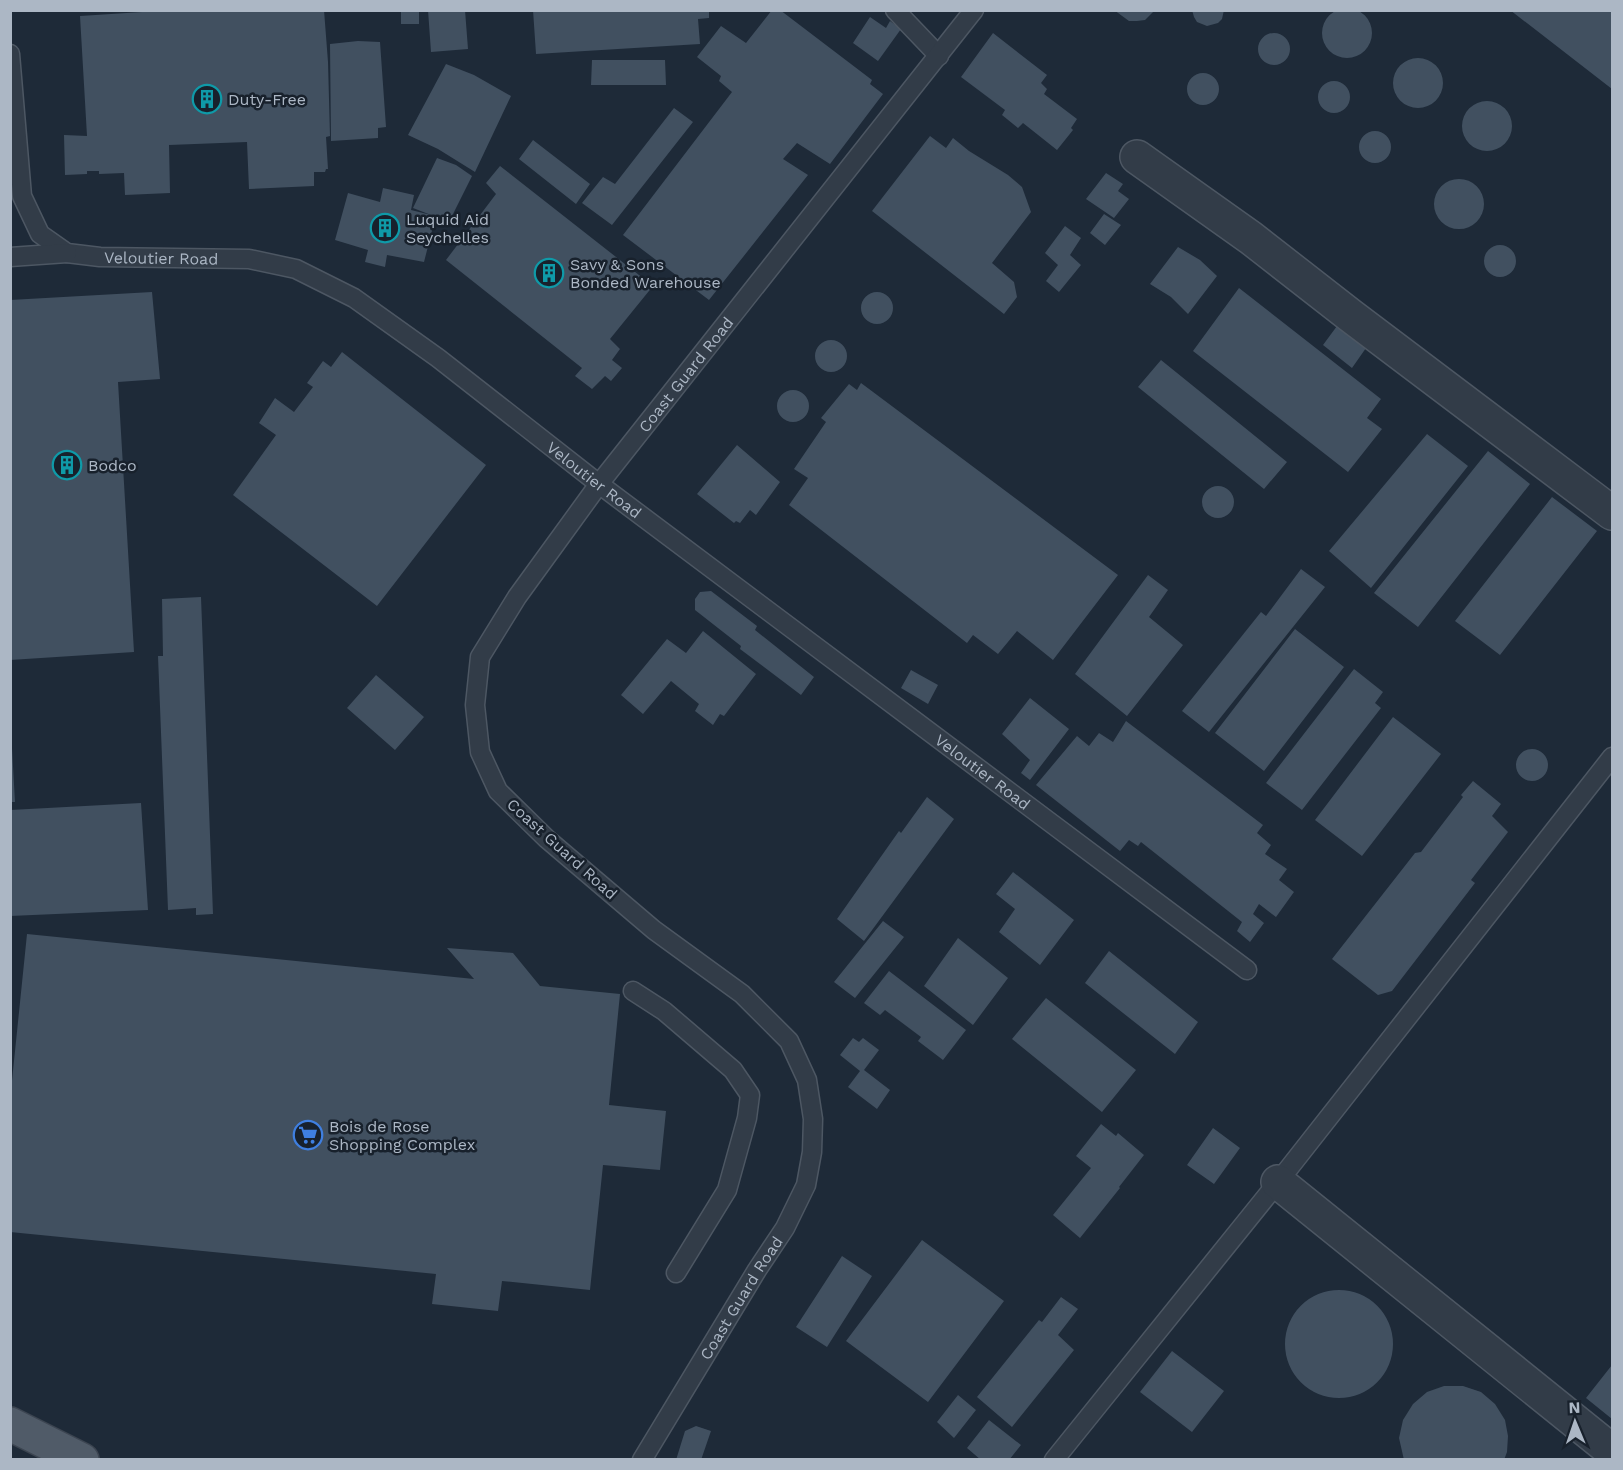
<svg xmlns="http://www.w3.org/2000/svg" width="1623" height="1470" viewBox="0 0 1623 1470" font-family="'Work Sans',sans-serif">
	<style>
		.building { fill: #415060 }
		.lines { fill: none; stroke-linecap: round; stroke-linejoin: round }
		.service-casing { stroke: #4d5763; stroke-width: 21 }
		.minor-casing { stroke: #4d5763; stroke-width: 36 }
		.primary-casing { stroke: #3c4551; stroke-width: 36 }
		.service { stroke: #323c48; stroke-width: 18 }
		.minor { stroke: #323c48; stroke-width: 33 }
		.primary { stroke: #505b68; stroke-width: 33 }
		.labels { text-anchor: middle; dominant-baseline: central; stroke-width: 5; stroke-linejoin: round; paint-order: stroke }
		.poi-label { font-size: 16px; fill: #acb7c5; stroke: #18212c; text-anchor: start }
		.street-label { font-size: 16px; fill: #acb7c5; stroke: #18212c }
	</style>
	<rect width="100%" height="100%" fill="#1e2a38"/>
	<path class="building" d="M1322 33a25 25 0 1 1 50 0a25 25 0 1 1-50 0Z
		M173,10H324L328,62L330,136L326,137L328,169H326L325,172H314V186L249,189L247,142L169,145L170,193L125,195L124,173L99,174V171H87V174L65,175L64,135L87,136L80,16Z
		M401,10H419V24H401Z
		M428,10H465L468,49L431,52Z
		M533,10H709V18L698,19L700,44L536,54Z
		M772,10H780L872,80L870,84L883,94L830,164L797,143L783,159L808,175L709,300L623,235L732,92L719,81L721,76L697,57L721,26L746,43Z
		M1114,10H1155L1145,20L1137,21H1129Z
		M1192,10H1224L1222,19L1218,23L1207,26L1197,22L1194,17Z
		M1510,10H1612V89Z
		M870,17L886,28L890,21L901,29L878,61L853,43Z
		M1258 49a16 16 0 1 1 32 0a16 16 0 1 1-32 0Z
		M993,33L1047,75L1041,83L1047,89L1044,94L1077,119L1071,128L1073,130L1057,150L1023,123L1018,128L1002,115L1005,110L961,77Z
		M358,41L380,42L386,127L378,128V138L331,141L330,44Z
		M1393 83a25 25 0 1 1 50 0a25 25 0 1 1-50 0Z
		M592,60H665L666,85H591Z
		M446,64L474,75L511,96L475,172L438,149L408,135Z
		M1187 89a16 16 0 1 1 32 0a16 16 0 1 1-32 0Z
		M1318 97a16 16 0 1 1 32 0a16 16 0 1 1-32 0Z
		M1462 126a25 25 0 1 1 50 0a25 25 0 1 1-50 0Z
		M674,108L693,122L612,225L582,203L603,177L615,184Z
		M1359 147a16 16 0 1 1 32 0a16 16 0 1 1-32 0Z
		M930,136L946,148L953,138L969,151L1008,175L1022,187L1031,212L992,263L1014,282L1017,297L1004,314L872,211Z
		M533,140L590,184L576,204L519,159Z
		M437,158L456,165L472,176L447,226L435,219L424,262L387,255L385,267L365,262L368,250L335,240L348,193L380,202L383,188L414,195L411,210L431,215L413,208Z
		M500,166L653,286L610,339L620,349L612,360L622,368L611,381L605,376L592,389L575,376L582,368L446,260L496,194L486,183Z
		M1106,173L1123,184L1118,191L1129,199L1114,218L1086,199Z
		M1434 204a25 25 0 1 1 50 0a25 25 0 1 1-50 0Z
		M1104,214L1121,225L1105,245L1090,233Z
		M1065,226L1081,238L1070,255L1081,265L1059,292L1046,281L1058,265L1045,253Z
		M1484 261a16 16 0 1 1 32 0a16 16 0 1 1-32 0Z
		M1178,247L1200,260L1217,276L1188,314L1171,297L1150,284Z
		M1239,288L1381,399L1367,418L1382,429L1348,472L1193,351Z
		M861 308a16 16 0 1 1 32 0a16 16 0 1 1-32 0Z
		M152,292L160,379L118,382L134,652L10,660V300Z
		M1337,326L1366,348L1352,368L1323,345Z
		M815 356a16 16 0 1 1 32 0a16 16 0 1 1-32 0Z
		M342,352L486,465L377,606L233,495L276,435L259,423L275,398L294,412L313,387L307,383L323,361L331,367Z
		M1161,360L1287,462L1264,489L1138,387Z
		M861,383L1118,575L1053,660L1017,631L998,654L973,635L967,643L789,505L808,478L794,469L826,422L821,418L849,384L857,390Z
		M777 406a16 16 0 1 1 32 0a16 16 0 1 1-32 0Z
		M1427,434L1468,466L1371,588L1329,551Z
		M737,445L780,482L756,515L750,510L740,523L736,521L734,523L697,494Z
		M1488,451L1530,484L1418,627L1374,593Z
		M1202 502a16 16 0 1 1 32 0a16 16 0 1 1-32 0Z
		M1552,497L1597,531L1500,655L1455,621Z
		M1301,569L1325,587L1209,732L1182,711L1261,612L1266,616Z
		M1148,575L1168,590L1149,617L1183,645L1127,716L1075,674Z
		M711,591L757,626L755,630L814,677L801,695L740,649L741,646L695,610V599L700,592Z
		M201,597L213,914L196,915V908L168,910L158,656H163L162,599Z
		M1295,629L1344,667L1264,771L1215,733Z
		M703,631L756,674L724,716L720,714L713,725L695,711L699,704L671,681L643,714L621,695L667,639L686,653Z
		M1354,669L1383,692L1375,703L1381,708L1302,810L1266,783Z
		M911,670L938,685L928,704L901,688Z
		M376,675L424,717L395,750L347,708Z
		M1030,698L1069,729L1030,780L1021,773L1030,760L1002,734Z
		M1393,717L1441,754L1362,856L1315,820Z
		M1126,721L1263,825L1257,833L1271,845L1265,854L1287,869L1279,880L1294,892L1276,917L1259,904L1253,914L1264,923L1250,942L1237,931L1242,922L1141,842L1138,846L1129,840L1120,851L1036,785L1077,736L1089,746L1099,733L1113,742Z
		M10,748H12L15,802H10Z
		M1516 765a16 16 0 1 1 32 0a16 16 0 1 1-32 0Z
		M1473,781L1501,804L1492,816L1508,832L1471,880L1475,883L1392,991L1378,995L1332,959L1415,853L1421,852L1463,797L1461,795Z
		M927,797L954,819L864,941L837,919L899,831L901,833Z
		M141,803L148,910L10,916V810Z
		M1013,872L1074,920L1040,965L999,932L1015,909L996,894Z
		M883,921L904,937L855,998L834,982Z
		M27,934L474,979L447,948L513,953L540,986L620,994L609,1105L666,1111L660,1170L603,1165L590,1290L502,1281L498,1311L432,1304L436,1274L10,1232V1100Z
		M958,938L1008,978L973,1025L924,986Z
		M1109,951L1198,1022L1175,1054L1085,983Z
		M889,971L966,1030L943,1060L918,1041L921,1037L885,1010L880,1015L864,1003Z
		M1046,998L1136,1070L1102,1112L1012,1039Z
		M853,1038L859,1042L863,1038L879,1050L864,1070L890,1090L877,1109L848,1087L860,1071L840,1055Z
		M1101,1124L1116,1136L1118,1133L1144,1155L1119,1187L1120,1188L1080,1238L1053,1215L1091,1168L1076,1156Z
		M1213,1128L1240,1148L1214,1184L1187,1165Z
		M922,1240L1004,1301L928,1402L846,1341Z
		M842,1256L872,1276L827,1347L796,1327Z
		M1285 1344a54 54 0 1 1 108 0a54 54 0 1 1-108 0Z
		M1061,1297L1078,1309L1058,1335L1074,1350L1012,1427L977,1397L1039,1320L1042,1322Z
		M1172,1351L1224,1391L1192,1432L1140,1392Z
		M1612,1365V1419L1586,1398Z
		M1444,1386H1463L1481,1392L1495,1404L1505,1420L1508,1436L1507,1452L1504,1460H1404L1399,1438L1403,1420L1413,1404L1427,1392Z
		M958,1395L976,1410L954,1438L937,1422Z
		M989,1420L1021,1445L1009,1460H981L967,1448Z
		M696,1426L711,1431L701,1460H676L685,1431Z"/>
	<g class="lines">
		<g class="service-casing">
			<g id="service">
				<path d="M895,10L939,56"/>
				<path id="s1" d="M10,54L22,196L40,234L67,253L100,257L249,259L296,269L354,298L438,358L599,484L1247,970"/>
				<path d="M10,257L67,253"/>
				<path d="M633,991L664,1011L733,1070L750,1095L747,1118L727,1190L676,1273"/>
				<path id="s2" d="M642,1460L757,1270L785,1228L806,1185L812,1152L813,1119L807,1080L789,1041L742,994L654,930L547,839L498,791L480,752L475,705L480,657L517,597L599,484L974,10"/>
				<path d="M1054,1460L1278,1182L1612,757"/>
			</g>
		</g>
		<g class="minor-casing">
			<path id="minor" d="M1137,157L1251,238L1351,316L1612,513
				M1278,1182L1612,1451"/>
		</g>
		<g class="primary-casing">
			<path id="primary" d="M10,1424L82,1460"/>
		</g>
		<use href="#service" class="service"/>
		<use href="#minor" class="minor"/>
		<use href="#primary" class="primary"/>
	</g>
	<defs>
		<g id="building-ring" transform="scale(1.5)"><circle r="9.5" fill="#18212c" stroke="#0f9aa8" stroke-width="1.5"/><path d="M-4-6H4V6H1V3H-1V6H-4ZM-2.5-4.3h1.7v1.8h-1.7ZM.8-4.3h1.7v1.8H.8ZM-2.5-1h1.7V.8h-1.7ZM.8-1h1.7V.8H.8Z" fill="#0f9aa8"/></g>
		<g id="supermarket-ring" transform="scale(1.5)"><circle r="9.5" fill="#18212c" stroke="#3f7fe0" stroke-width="1.5"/><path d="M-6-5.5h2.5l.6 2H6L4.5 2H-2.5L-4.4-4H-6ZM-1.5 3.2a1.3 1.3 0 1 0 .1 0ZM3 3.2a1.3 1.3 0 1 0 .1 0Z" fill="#3f7fe0"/></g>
	</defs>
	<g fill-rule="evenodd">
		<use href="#building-ring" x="207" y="99"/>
		<use href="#building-ring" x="385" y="228"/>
		<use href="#building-ring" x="549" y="273"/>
		<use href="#building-ring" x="67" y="465"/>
		<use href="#supermarket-ring" x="308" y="1135"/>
	</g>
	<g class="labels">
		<g class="poi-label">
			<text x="228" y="99">Duty-Free</text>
			<text x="406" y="219">Luquid Aid<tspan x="406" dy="18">Seychelles</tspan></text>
			<text x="570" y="264">Savy &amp; Sons<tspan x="570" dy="18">Bonded Warehouse</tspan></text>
			<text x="88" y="465">Bodco</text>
			<text x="329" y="1126">Bois de Rose<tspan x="329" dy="18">Shopping Complex</tspan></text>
		</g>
		<g class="street-label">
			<text stroke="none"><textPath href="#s1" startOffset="312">Veloutier Road</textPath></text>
			<text stroke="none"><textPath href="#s2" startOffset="1342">Coast Guard Road</textPath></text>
			<text stroke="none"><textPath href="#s1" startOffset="814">Veloutier Road</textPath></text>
			<text stroke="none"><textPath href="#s1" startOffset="1300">Veloutier Road</textPath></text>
			<text transform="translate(562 849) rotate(42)">Coast Guard Road</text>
			<text stroke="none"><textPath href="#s2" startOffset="190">Coast Guard Road</textPath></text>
		</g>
	</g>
	<rect width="1623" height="1470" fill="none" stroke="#acb7c5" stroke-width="24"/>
	<g transform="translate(1575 1422) rotate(358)" stroke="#18212c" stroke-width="4.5" paint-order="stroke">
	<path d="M0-4.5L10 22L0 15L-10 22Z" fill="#acb7c5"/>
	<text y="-9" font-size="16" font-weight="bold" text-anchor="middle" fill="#acb7c5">N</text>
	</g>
</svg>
